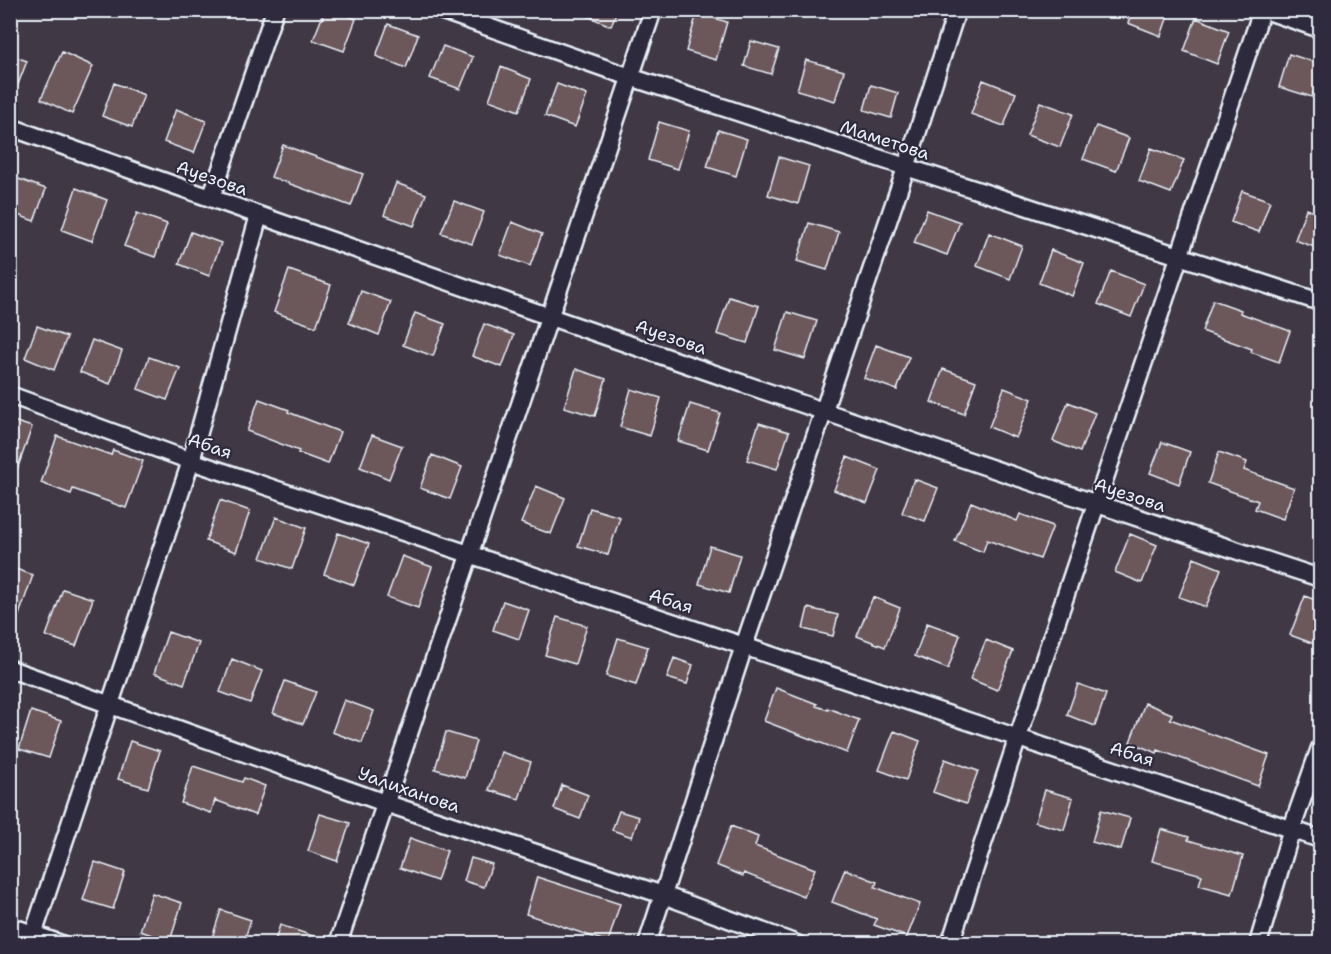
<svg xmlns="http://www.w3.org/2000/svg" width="1331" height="954" viewBox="0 0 1331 954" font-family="'Shantell Sans',sans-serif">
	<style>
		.building { fill: #6c585a; stroke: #e8f1f8; stroke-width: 1.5 }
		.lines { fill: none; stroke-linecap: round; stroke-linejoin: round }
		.minor-casing { stroke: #e8f1f8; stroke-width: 21 }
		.minor { stroke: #2f2a3d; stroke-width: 16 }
		.labels { text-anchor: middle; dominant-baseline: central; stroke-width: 4.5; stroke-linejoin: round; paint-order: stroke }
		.street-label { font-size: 18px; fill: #e8f1f8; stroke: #2f2a3d }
	</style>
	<rect width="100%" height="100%" fill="#413846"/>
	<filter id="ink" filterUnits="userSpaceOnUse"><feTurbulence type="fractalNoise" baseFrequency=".0167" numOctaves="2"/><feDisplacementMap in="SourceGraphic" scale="12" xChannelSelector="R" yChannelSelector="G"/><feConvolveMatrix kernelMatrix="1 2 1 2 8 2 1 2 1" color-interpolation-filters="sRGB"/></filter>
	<g filter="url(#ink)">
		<path class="building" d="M325,10H333L356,19L344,51L313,40Z
			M573,10H617L611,26Z
			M1133,10H1170L1161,36L1128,23Z
			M697,13L727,22L716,60L686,51Z
			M1196,18L1229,31L1217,64L1184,51Z
			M388,24L418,35L406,68L376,56Z
			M751,41L779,49L771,74L744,66Z
			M443,46L473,57L460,89L430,78Z
			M62,52L93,66L72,114L41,99Z
			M1289,54L1320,64V72L1312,97L1279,87Z
			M10,55L27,61L12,100H10Z
			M806,60L844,71L835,101L797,90Z
			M501,67L531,79L519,111L489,100Z
			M983,80L1016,93L1004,126L971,114Z
			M114,83L144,95L132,127L102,116Z
			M557,84L587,95L575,127L545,116Z
			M871,85L898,93L891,118L864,110Z
			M1040,102L1073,114L1060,147L1027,135Z
			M176,109L206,121L194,153L164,142Z
			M659,122L689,131L678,169L648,160Z
			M1096,126L1129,138L1116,171L1083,159Z
			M718,130L747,139L736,176L707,167Z
			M283,145L363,174L351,206L271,177Z
			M1151,148L1184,160L1171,193L1139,181Z
			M779,157L809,166L798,204L768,195Z
			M16,178L46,189L34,221L10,212V193Z
			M396,183L426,194L414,226L384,215Z
			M76,188L107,200L92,241L62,230Z
			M1242,191L1270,201L1259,232L1231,222Z
			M454,201L484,212L472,244L441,233Z
			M1306,209L1320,214V249L1295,240Z
			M927,210L960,222L947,255L914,243Z
			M137,213L167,224L155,257L124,246Z
			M512,222L542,234L530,266L500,255Z
			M809,223L839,232L827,270L797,261Z
			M191,232L221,243L209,276L179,264Z
			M989,233L1022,246L1010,279L977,266Z
			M1051,250L1084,263L1072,296L1039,283Z
			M289,270L331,285L316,327L274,312Z
			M1111,271L1144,284L1131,317L1098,304Z
			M361,291L391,302L379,335L349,323Z
			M729,297L759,306L747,343L717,334Z
			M1213,300L1241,310L1240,313L1290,331L1279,362L1251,352L1252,349L1202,331Z
			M787,312L817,321L805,359L775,350Z
			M415,313L445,324L433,356L403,345Z
			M484,324L514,335L502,367L472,356Z
			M37,326L67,337L54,370L25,358Z
			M92,340L122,351L110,384L80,372Z
			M876,345L909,357L897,390L864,378Z
			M149,357L180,368L167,400L138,389Z
			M576,369L606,379L595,416L564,407Z
			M943,369L976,381L964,414L931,402Z
			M1004,388L1032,399L1016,438L989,427Z
			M631,389L661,398L650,436L620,427Z
			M259,399L289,410L288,412L340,432L328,464L298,453L299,451L247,431Z
			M1068,402L1095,413L1080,452L1053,441Z
			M690,404L720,413L708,450L678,441Z
			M10,420L32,427L12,484H10Z
			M759,423L789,432L777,469L747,460Z
			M372,435L402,446L389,479L360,467Z
			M57,436L111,455L113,450L143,461L126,508L73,489L71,494L41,483Z
			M1162,442L1190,452L1179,484L1150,473Z
			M1219,452L1247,462L1244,470L1294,488L1283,519L1255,509L1258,501L1208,483Z
			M432,455L462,467L450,499L420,488Z
			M847,457L880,470L867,503L834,490Z
			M914,479L938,488L925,521L902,513Z
			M536,486L565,498L551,534L521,523Z
			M220,500L250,511L236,552L206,541Z
			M971,502L1017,521L1020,514L1053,526L1040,559L987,540L983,552L955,541Z
			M590,508L620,517L608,555L578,546Z
			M276,517L306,528L292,569L261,558Z
			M338,533L369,544L354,585L324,574Z
			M1130,534L1157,545L1142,583L1115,572Z
			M710,546L740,555L729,593L699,584Z
			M402,556L432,567L418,608L387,597Z
			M1194,558L1221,569L1206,607L1179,597Z
			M10,567L33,575L12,635H10Z
			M63,589L93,599L76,646L46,636Z
			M1305,596L1320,602V637L1317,645L1290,635Z
			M873,597L900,608L885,647L857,636Z
			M503,601L529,610L519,639L493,630Z
			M808,608L838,615L833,636L803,629Z
			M557,617L587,626L575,664L545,655Z
			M927,623L960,635L948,669L915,656Z
			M168,632L199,643L184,684L154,673Z
			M618,638L648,647L636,685L606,676Z
			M986,640L1013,651L997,690L970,679Z
			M674,658L693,665L687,684L667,678Z
			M232,659L262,671L250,703L220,692Z
			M285,681L316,692L303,724L273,713Z
			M1078,684L1106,694L1095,726L1067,715Z
			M776,688L817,704L816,706L828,710V708L859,720L847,753L764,721Z
			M344,700L374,711L362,743L332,732Z
			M1145,703L1172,714L1170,719L1269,755L1258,786L1158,750L1157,753L1130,742Z
			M31,711L61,721L49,758L19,749Z
			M894,731L920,741L906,780L879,770Z
			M446,732L476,741L465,778L435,769Z
			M130,741L160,751L148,788L118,779Z
			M501,752L531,762L519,799L489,790Z
			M945,759L978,771L966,804L933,792Z
			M193,766L242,782L244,778L265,786L255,815L215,800L211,813L181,803Z
			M562,785L588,795L580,819L554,809Z
			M1045,790L1073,798L1064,830L1035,822Z
			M1101,810L1130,818L1121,850L1092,842Z
			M619,811L639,817L632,837L612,830Z
			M320,814L350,823L337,861L308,851Z
			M731,826L758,837L755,846L815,869L804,897L744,873L743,876L716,865Z
			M1161,829L1189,837L1188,840L1243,856L1232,894L1199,885L1202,875L1152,861Z
			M410,838L447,851L437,881L400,868Z
			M471,858L492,864L484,887L464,881Z
			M95,862L125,872L113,909L83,900Z
			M845,869L877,882L875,887L920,904L907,937L874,925L877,919L832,902Z
			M537,877L620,904L608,942L526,914Z
			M152,893L182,903L170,941L140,931Z
			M221,910L251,920L243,944H210Z
			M280,925L328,941V944H274Z"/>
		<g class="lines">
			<g class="minor-casing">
				<path id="minor" d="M440,10L630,77L1320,302
					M1265,10L1320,29
					M10,127C446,282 882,434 1320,578
					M211,198L275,10
					M10,395L191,461L1320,839
					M10,669L385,803L663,895L797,944
					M10,926L61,944
					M30,944L191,461L259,215
					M338,944L653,10
					M647,944L744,646L906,168L957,10
					M950,944L1018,737L1262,10
					M1258,944L1292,828L1320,748"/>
			</g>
			<use href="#minor" class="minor"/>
		</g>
	</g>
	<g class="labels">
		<g class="street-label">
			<text transform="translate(885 140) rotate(18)">Маметова</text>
			<text transform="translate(212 178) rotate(19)">Ауезова</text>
			<text transform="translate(671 337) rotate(19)">Ауезова</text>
			<text transform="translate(210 446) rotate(19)">Абая</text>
			<text transform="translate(1130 495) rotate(18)">Ауезова</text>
			<text transform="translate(671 601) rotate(18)">Абая</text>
			<text transform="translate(1132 754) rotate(18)">Абая</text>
			<text transform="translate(409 790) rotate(19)">Уалиханова</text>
		</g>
	</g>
	<rect width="1331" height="954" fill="none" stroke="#2f2a3d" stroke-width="36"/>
	<rect x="18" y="18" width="1295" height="918" fill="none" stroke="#e8f1f8" stroke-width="2" filter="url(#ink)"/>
</svg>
